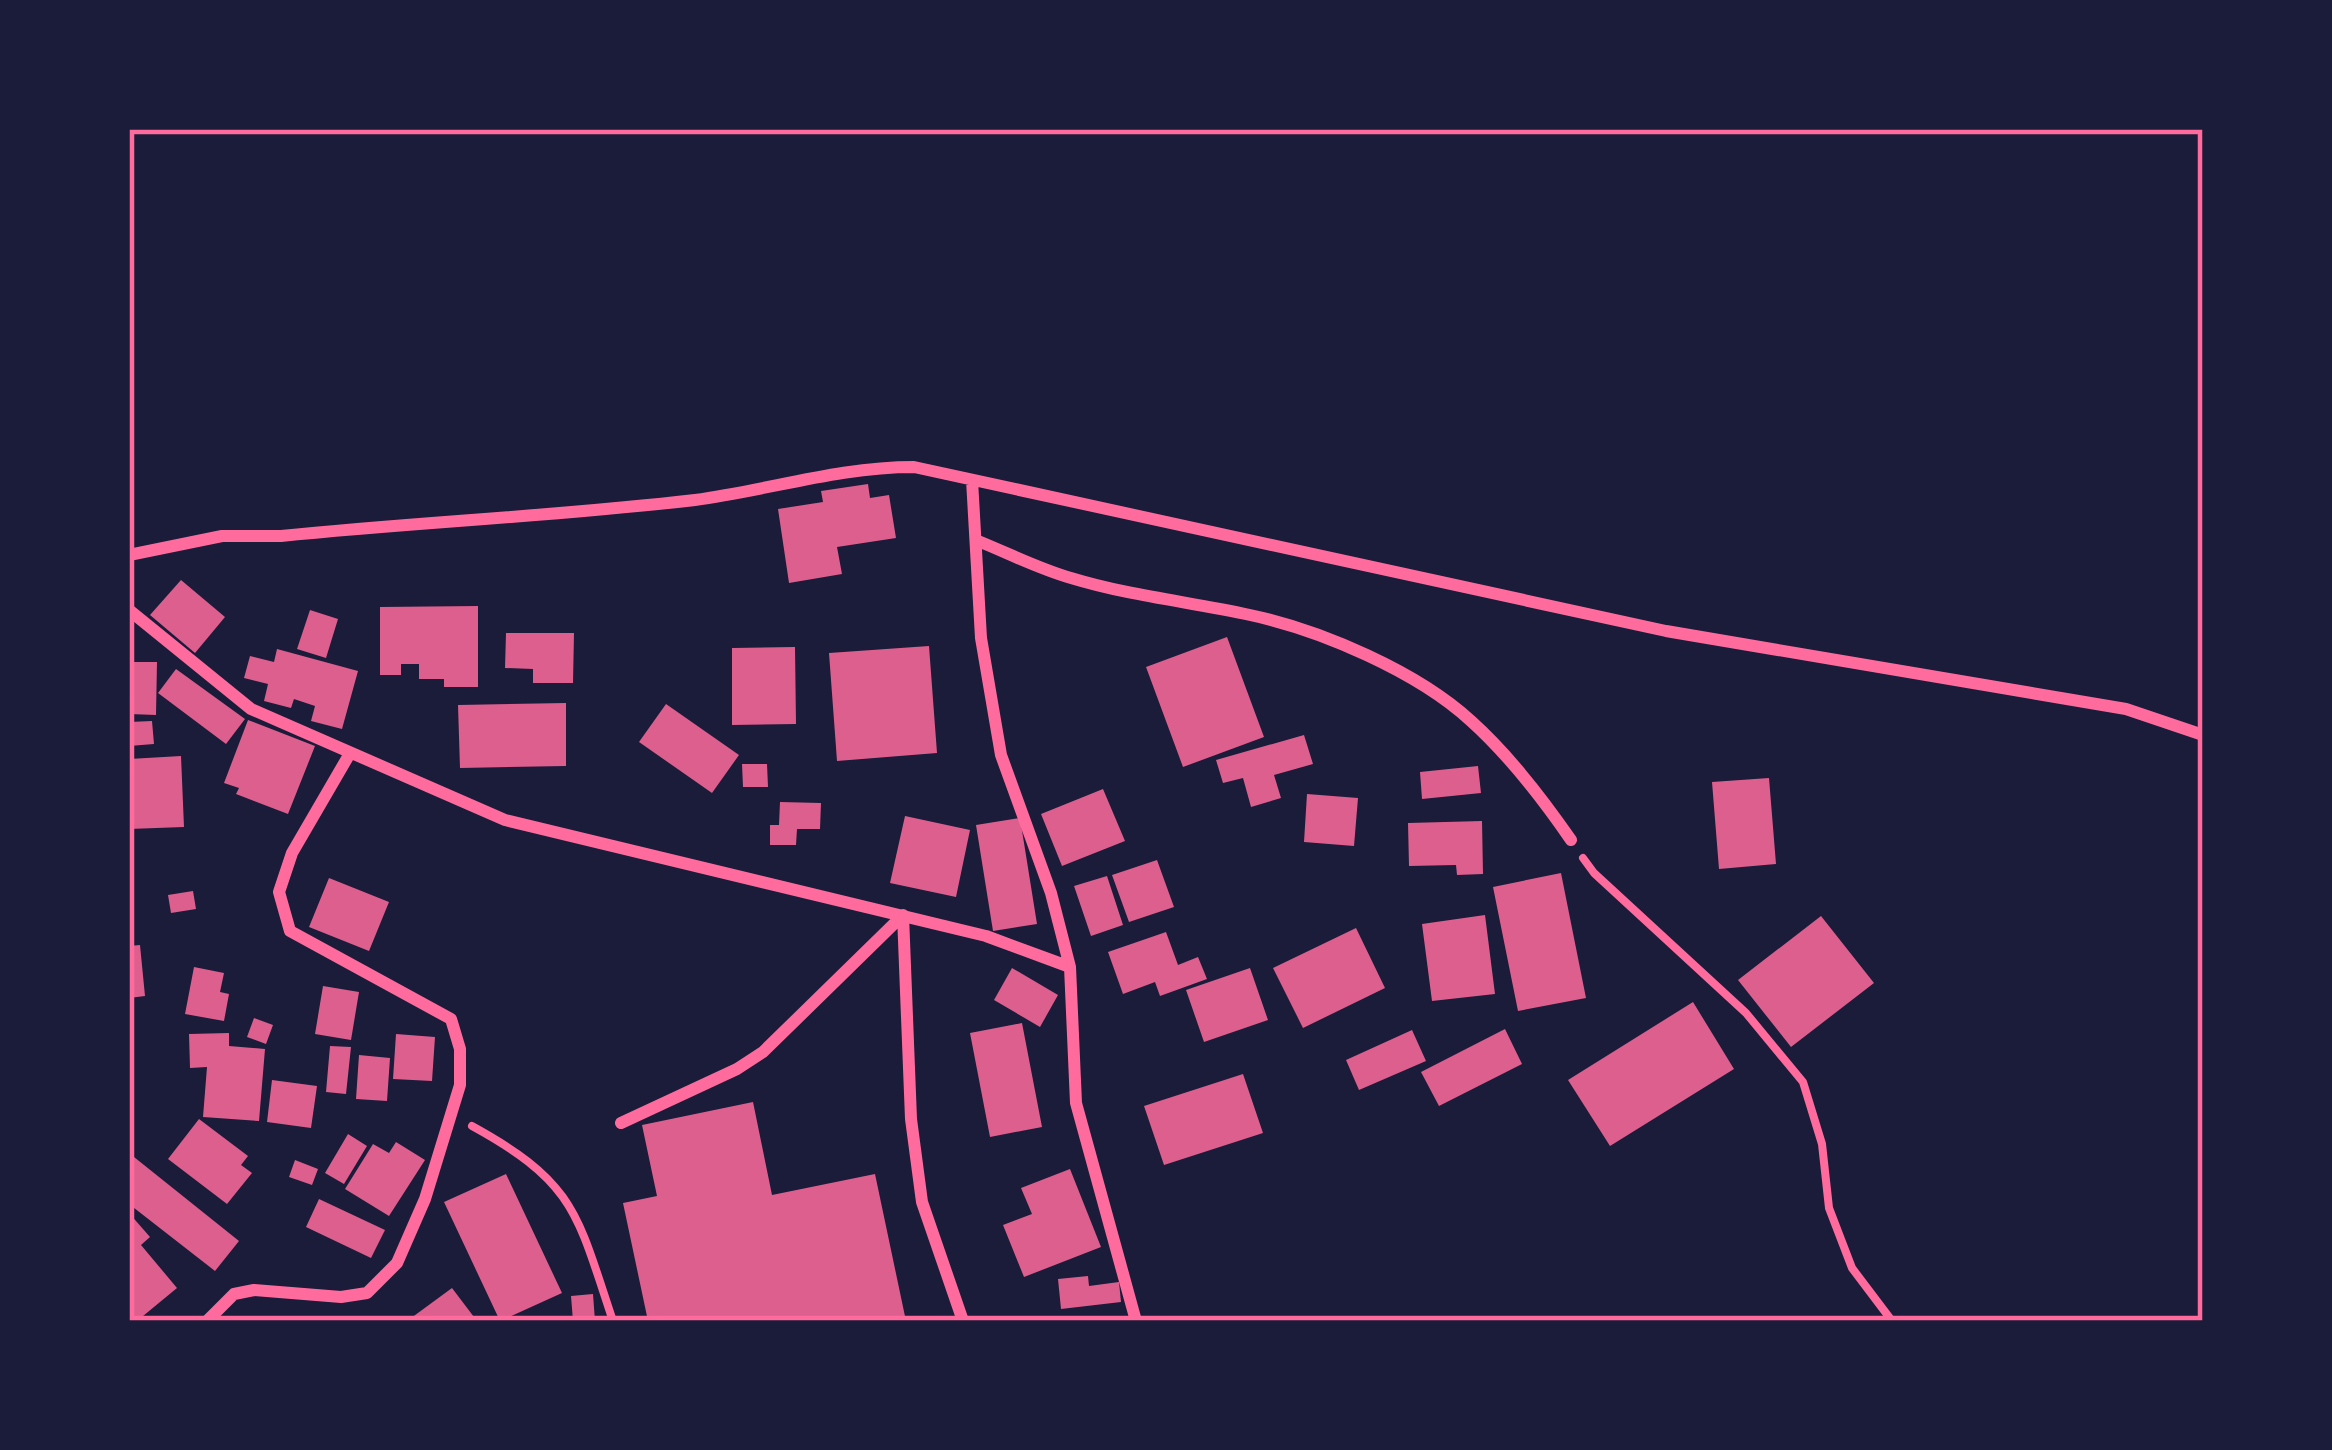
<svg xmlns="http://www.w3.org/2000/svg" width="2332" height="1450" viewBox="0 0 2332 1450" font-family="Rubik,sans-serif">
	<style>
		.building { fill: #dd5f8e }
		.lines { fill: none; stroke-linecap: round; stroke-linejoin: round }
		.path { stroke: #ff6b9d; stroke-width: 8 }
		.minor { stroke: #ff6b9d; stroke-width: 12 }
		.neatline { fill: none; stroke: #ff6b9d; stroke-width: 4.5 }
	</style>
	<rect width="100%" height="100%" fill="#1b1b3a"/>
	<path class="building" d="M868,484L870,498L889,495L896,538L837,547L842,574L789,583L778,509L823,502L821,491Z
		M181,580L225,617L195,653L150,615Z
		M478,606V687H444V679H419V664H401V675H380V607Z
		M310,610L338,619L326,658L297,649Z
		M506,633H574L573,683H533V669L505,668Z
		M1227,637L1264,737L1183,767L1146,667Z
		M929,646L937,753L837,761L829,653Z
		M795,647L796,724L732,725V648Z
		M277,649L358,671L342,729L311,721L315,706L294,699L291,708L264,701L268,684L244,678L250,656L274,662Z
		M129,662H157L156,715L129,714Z
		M176,669L245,719L226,744L158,693Z
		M566,703V766L460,768L458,705Z
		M666,704L739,755L712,793L639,742Z
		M248,720L315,746L288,814L236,794L239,788L224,783Z
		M152,721L154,744L129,746V722Z
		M1304,735L1313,764L1274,775L1281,798L1251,807L1243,778L1223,783L1216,760Z
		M181,756L184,827L129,829V759Z
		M742,764H767L768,787H743Z
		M1478,766L1481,793L1422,799L1420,772Z
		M1769,778L1776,864L1719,869L1712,782Z
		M1103,789L1125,841L1062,866L1041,814Z
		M1307,794L1358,798L1354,846L1304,842Z
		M780,802L821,803L820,829H797L796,845H770V825H779Z
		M905,816L970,830L956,897L890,883Z
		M1020,818L1037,924L993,931L976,825Z
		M1482,821L1483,874L1457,875L1456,865L1409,866L1408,823Z
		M1157,860L1174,907L1129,922L1112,875Z
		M1561,873L1586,998L1518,1011L1493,887Z
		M1107,876L1123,925L1091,936L1074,886Z
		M329,878L389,902L369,951L309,927Z
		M193,891L196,909L171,913L168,895Z
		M1485,915L1495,994L1432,1001L1422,924Z
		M1821,916L1874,983L1791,1047L1738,980Z
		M1356,928L1385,988L1303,1028L1273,968Z
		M1166,932L1178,965L1198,957L1207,979L1160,996L1155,982L1123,994L1108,952Z
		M140,945L145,996L129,998V946Z
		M194,967L224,973L220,992L229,994L224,1021L185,1014Z
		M1012,968L1058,995L1040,1027L994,1000Z
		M1250,968L1268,1020L1204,1042L1186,990Z
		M323,986L359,992L351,1040L315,1034Z
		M1693,1002L1734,1069L1610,1146L1568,1080Z
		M254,1018L273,1025L266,1044L247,1037Z
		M1022,1023L1042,1127L990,1137L970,1033Z
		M1505,1029L1522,1064L1439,1106L1421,1072Z
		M1412,1030L1426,1061L1359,1090L1346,1060Z
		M229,1033V1046L265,1049L259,1121L203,1117L207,1067L190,1068L189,1034Z
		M396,1034L435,1037L432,1081L393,1079Z
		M330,1046L351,1047L346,1094L326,1092Z
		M359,1055L390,1058L387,1101L356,1099Z
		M1243,1074L1263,1133L1164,1165L1144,1106Z
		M272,1080L317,1086L311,1128L267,1122Z
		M753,1102L772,1195L875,1174L906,1321H648L623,1203L657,1196L642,1125Z
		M199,1119L248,1156L241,1165L252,1173L227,1204L168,1159Z
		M348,1134L367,1146L344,1184L325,1173Z
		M396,1142L425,1160L389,1216L345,1189L373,1144L389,1153Z
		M129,1153L239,1241L215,1271L129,1204Z
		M295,1160L318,1169L312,1185L289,1177Z
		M1070,1169L1101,1247L1024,1277L1003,1225L1032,1214L1021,1188Z
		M506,1174L562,1293L500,1321L444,1202Z
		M319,1199L385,1230L371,1258L306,1227Z
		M129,1213L150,1237L141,1245L177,1288L137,1321H129Z
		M1088,1276L1089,1286L1119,1282L1121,1302L1061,1309L1058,1279Z
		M452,1288L477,1321H407Z
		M593,1294L595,1321H573L571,1296Z"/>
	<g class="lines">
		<path class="path" d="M1583,858L1594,873L1746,1013L1803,1082L1822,1144L1829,1208L1852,1268L1892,1321
			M472,1126C576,1183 577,1214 613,1321"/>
		<path class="minor" d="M972,480L981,638L1001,755L1051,893L1070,967L1076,1103L1136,1321
			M978,541C1008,553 1039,569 1071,578C1130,596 1191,602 1250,615C1321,630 1418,672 1471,721C1510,756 1542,798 1571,840
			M129,555L222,536H281C419,522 558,516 695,500C770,490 838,467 914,467L1666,631L2126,709L2203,735
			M129,610L251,709L505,820L986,936L1070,967
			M903,915L911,1119L922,1202L963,1321
			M621,1123L737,1069L763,1052L903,915
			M207,1321L234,1294L254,1290L341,1297L367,1293L397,1263L425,1199L460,1085V1049L451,1019L290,931L279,892L292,853L349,755"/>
	</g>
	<rect width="2332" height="1450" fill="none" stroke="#1b1b3a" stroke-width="264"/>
	<rect x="132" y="132" width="2068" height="1186" class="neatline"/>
</svg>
